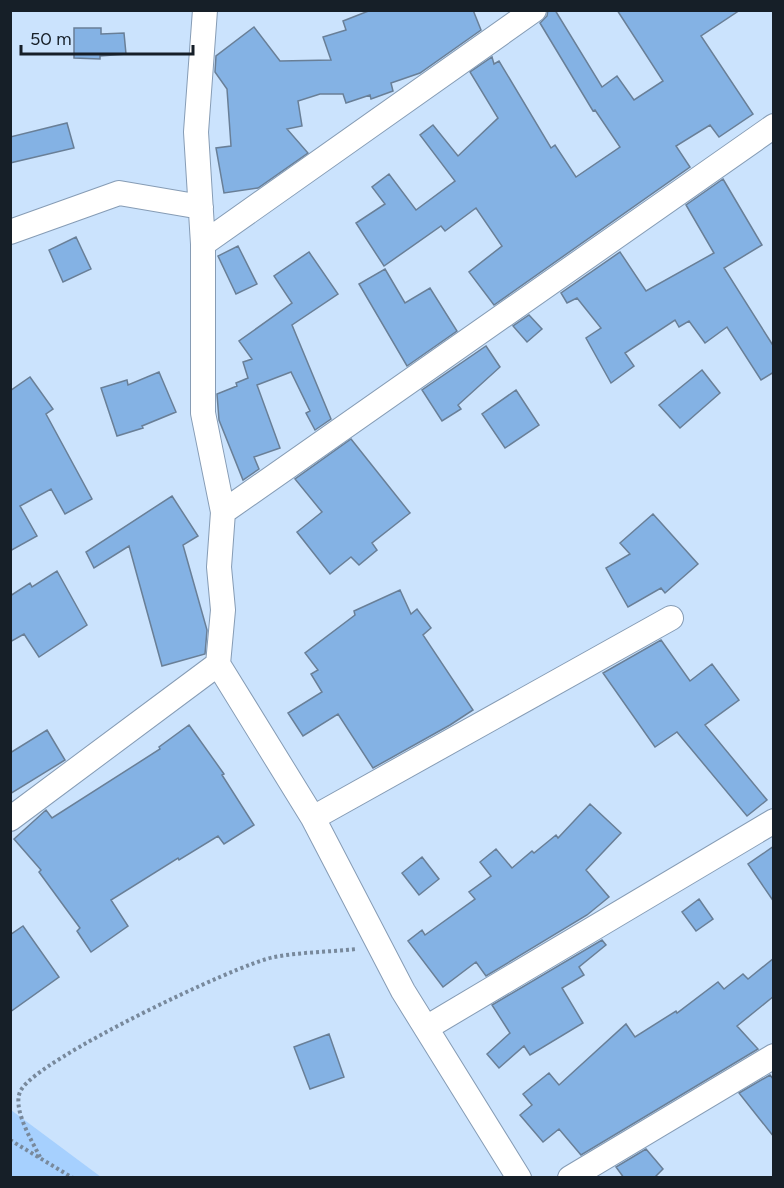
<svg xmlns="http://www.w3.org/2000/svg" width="784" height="1188" viewBox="0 0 784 1188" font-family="Figtree,sans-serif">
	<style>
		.green { fill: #a6d0fe }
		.building { fill: #84b2e4; stroke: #697f97; stroke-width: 1.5 }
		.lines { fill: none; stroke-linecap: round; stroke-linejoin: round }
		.minor-casing { stroke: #869cb5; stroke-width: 26 }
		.path { stroke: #78899c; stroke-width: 4; stroke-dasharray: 3 3; stroke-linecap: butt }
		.minor { stroke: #fff; stroke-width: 24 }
	</style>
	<rect width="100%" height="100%" fill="#cbe3fd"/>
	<path class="green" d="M10,1110H11L101,1177H11Z"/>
	<path class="building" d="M371,10H473L481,30L420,73L391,83L393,91L371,99L370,95L346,103L343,94H320L298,101L302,126L287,129L308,153L258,188L224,193L216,148L231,146L227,89L215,72L216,56L254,27L280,61L331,60L323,37L346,30L343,21Z
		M548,10H555L602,87L617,76L634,100L663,81L617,10H740L701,36L753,114L719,137L710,125L676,146L690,167L494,305L469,272L502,246L476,208L445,231L441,226L384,266L356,223L385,204L372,187L389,174L416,210L455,181L420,135L433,125L458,156L498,118L470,72L492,57L494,64L499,61L551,148L555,145L576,177L620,147L595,110L593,111L540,23L547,16Z
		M74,28H101V34L124,33L126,54L100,56V59L74,58Z
		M67,123L74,148L10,163V137Z
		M723,179L762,245L724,268L774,347V372L761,380L727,327L705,343L689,321L679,327L675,320L625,353L634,366L611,383L586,338L601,328L577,298L567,303L561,293L620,252L646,291L714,253L686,205Z
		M76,237L91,269L63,282L49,250Z
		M238,246L257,284L236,294L218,256Z
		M309,252L338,294L292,325L331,419L315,430L306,413L310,411L291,372L257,385L280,448L254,457L259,469L243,480L219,420L217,394L237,386L236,383L248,378L243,362L252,359L239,341L292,303L274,276Z
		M385,269L405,303L430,288L457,331L407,366L359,284Z
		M529,315L542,329L527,342L513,326Z
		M486,346L500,367L458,405L461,409L442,421L422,390Z
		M702,370L720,393L680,428L659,405Z
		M159,372L176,412L142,426L143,428L117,436L101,388L127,380L128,385Z
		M30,377L53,409L46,414L92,499L65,514L51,489L20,506L37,536L10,551V391Z
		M516,390L539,425L505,448L482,414Z
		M351,439L410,513L372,543L377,550L359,565L351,557L330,574L297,532L322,512L295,479Z
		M172,496L198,536L183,545L207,630L205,654L162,666L129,546L94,568L86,552Z
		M653,514L698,564L665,593L661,588L628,607L606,568L630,554L620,543Z
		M57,571L87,625L39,657L24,634L10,642V596L30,583L32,587Z
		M400,590L411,614L417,609L431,628L423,635L473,710L450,725L373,768L338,714L303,736L288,713L322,692L311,674L318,670L305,653L355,615L354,611Z
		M661,640L690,681L712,664L739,700L705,725L767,800L747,816L677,732L655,747L603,673Z
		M189,725L224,774L222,775L254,825L224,844L218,836L179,860L178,858L111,900L128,926L91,952L77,931L80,928L39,872L41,870L14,839L46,810L52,818L160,749L159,747Z
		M47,730L65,760L10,794V753Z
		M590,804L621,833L586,870L609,897L587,915L486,976L476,962L443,987L408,941L422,930L425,935L475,899L469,892L491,876L480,862L496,849L512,868L532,851L534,853L556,835L558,838Z
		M774,846V902L748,864Z
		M422,857L439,879L419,895L402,873Z
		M699,899L713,919L696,931L682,912Z
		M23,926L59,977L10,1012V935Z
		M602,940L606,945L579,967L584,975L562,988L583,1023L530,1055L524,1046L499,1068L487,1054L510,1033L492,1005Z
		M774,958V996L737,1026L758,1049L581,1155L559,1129L543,1142L520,1115L532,1105L523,1094L549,1073L559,1085L626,1024L635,1037L676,1011L677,1013L718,982L724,989L743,974L748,979Z
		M329,1034L344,1077L310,1089L294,1047Z
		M770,1075L774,1080V1137L739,1093Z
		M646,1149L663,1169L654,1178H624L616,1167Z"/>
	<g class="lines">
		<g class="minor-casing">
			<path id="minor" d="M205,10L196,132L203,244V413L223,512L219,567L223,610L218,664L313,818L403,991L519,1178
				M10,232L119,193L201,207
				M203,244L534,10
				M223,512L774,126
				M313,818L671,618
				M10,819L218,664
				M426,1028L774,821
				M570,1178L774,1056"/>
		</g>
		<path class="path" d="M10,1140L73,1178
			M40,1157C32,1141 11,1107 21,1090C38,1059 235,965 274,957C301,952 329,952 356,949"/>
		<use href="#minor" class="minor"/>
	</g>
	<rect width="784" height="1188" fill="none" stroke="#161f28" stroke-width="24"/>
	<path d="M21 45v9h172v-9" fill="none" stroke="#161f28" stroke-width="3"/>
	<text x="30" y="45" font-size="18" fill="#161f28" stroke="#cbe3fd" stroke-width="4.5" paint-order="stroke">50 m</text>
</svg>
